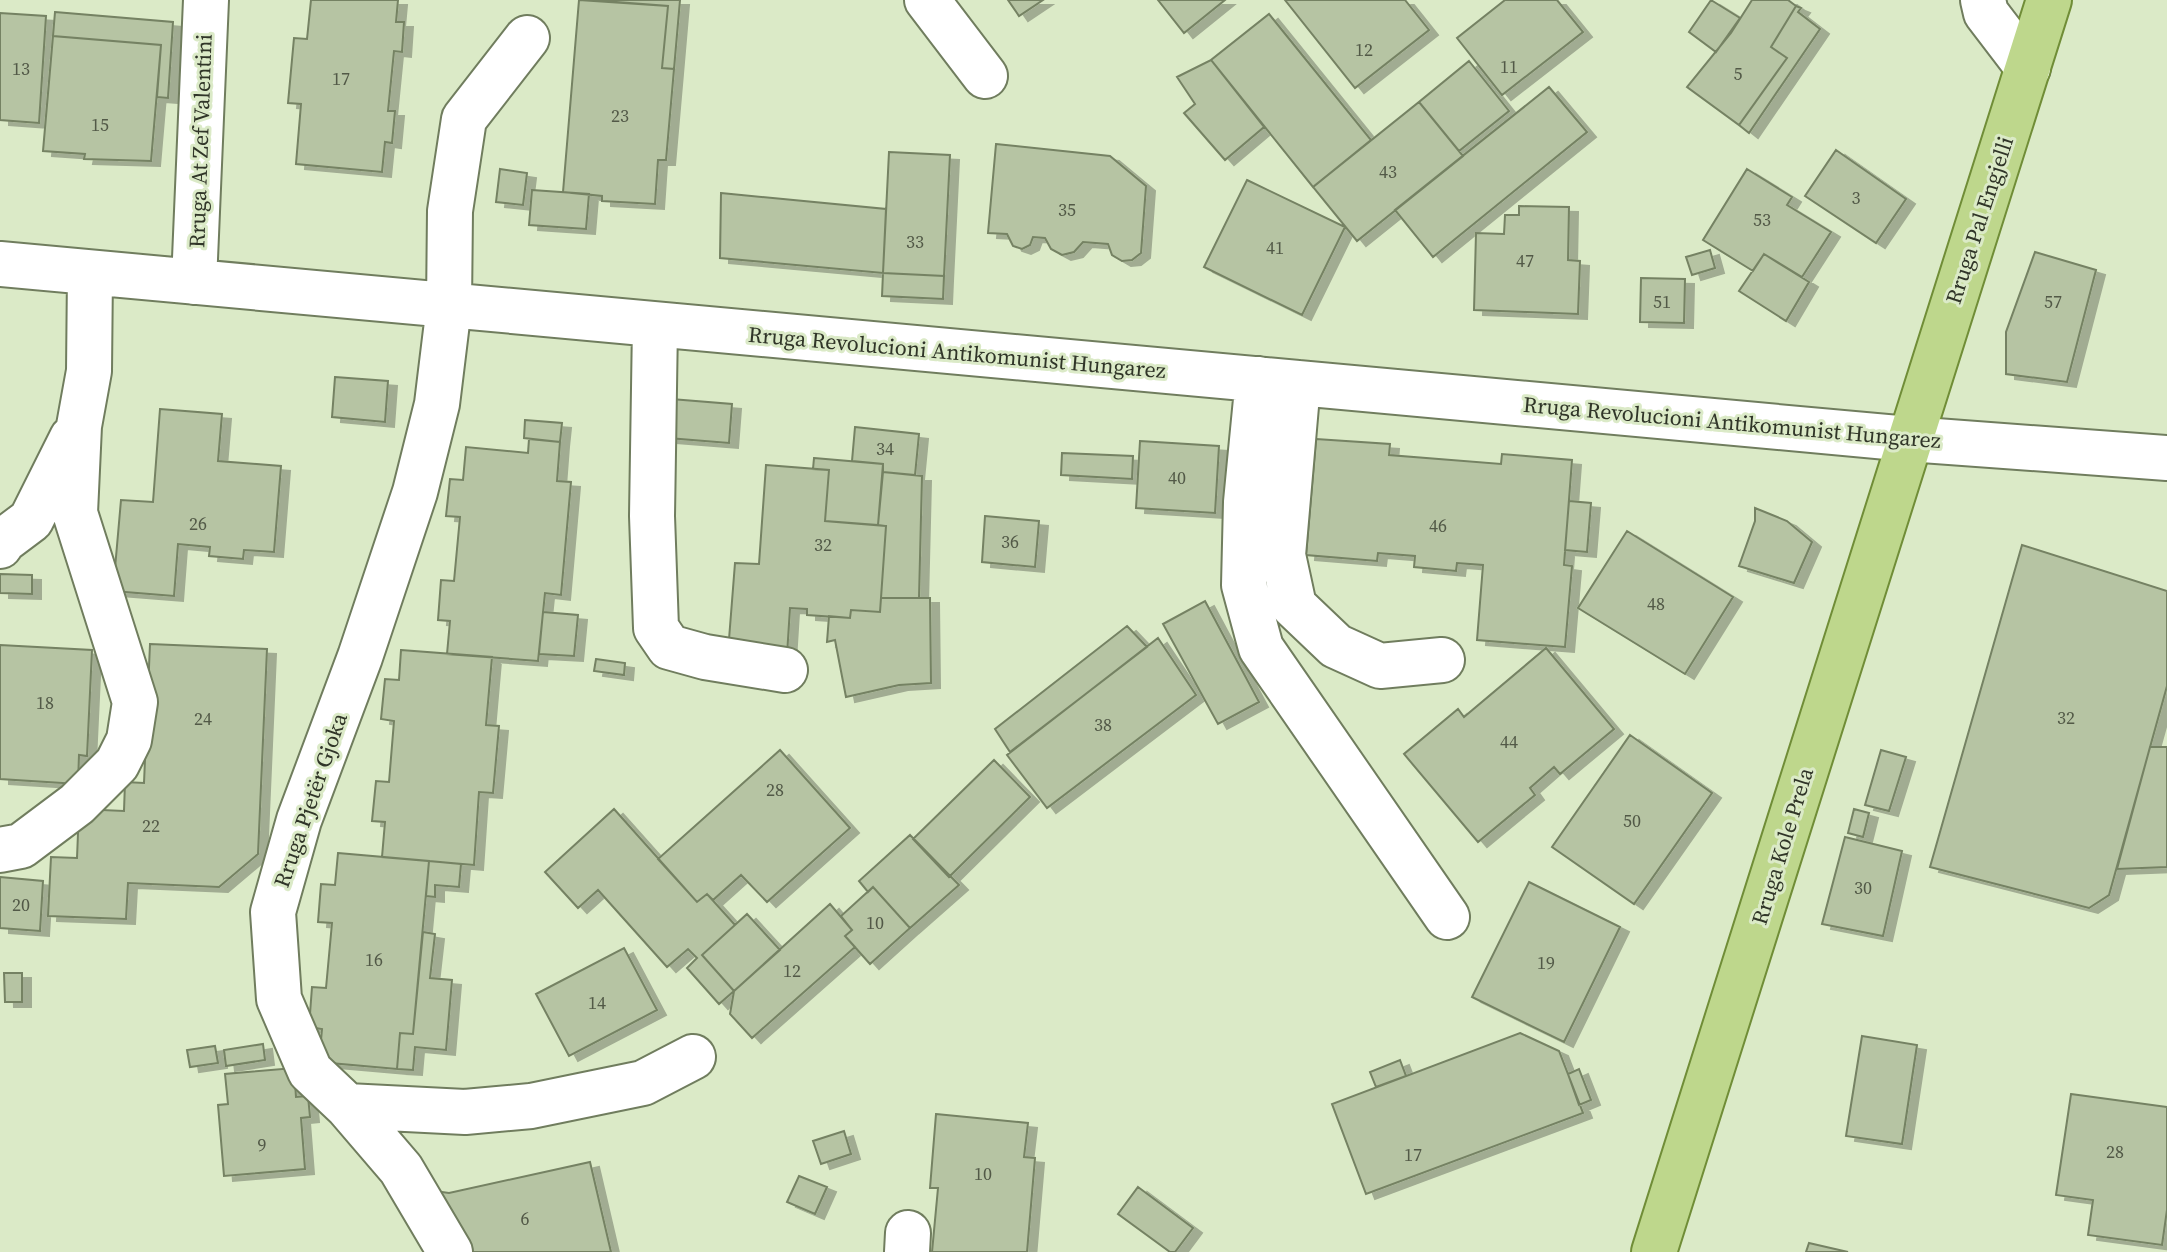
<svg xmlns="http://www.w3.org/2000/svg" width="2167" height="1252" viewBox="0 0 2167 1252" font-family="'Source Serif 4',serif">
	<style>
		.building { fill: #b6c4a3; stroke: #758263; stroke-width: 2; filter: url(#shadow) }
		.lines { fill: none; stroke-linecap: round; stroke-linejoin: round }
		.minor-casing { stroke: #707d5e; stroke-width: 48 }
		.major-casing { stroke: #708d37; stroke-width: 48 }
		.minor { stroke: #fff; stroke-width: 44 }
		.major { stroke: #bed78c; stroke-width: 44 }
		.labels { text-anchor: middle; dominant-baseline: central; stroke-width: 6; stroke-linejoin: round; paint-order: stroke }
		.number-label { font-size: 18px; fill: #525947 }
		.street-label { font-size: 22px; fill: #303528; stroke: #dbeac7 }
	</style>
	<defs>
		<filter id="shadow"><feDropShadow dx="9" dy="5" stdDeviation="0" flood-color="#0004"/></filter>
	</defs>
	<rect width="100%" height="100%" fill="#dbeac7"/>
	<path class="building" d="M311,0H398L396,22H404L402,52L394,51L388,111H395L392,143L385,142L382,172L296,164L301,104L288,103L294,38L307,39Z
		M579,0L668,6L662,68L674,69L666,160H658L655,204L602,201V196L563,192Z
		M590,0H680L674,69L662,68L668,6Z
		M1008,0H1043L1019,16Z
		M1158,0H1225L1184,33Z
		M1285,0H1405L1429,30L1355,88Z
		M1505,0H1557L1583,32L1502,95L1457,38Z
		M1711,0L1740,18L1716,52L1689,32Z
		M1752,0H1788L1796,6L1771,47L1787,58L1739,125L1687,87L1731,33Z
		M1796,6L1801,8L1798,12L1820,29L1749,133L1739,125L1787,58L1771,47Z
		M55,12L173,22L168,98L157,97L161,45L53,36Z
		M0,13L46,16L39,123L0,120Z
		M1269,14L1371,140L1313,187L1211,60Z
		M53,36L161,45L151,161L84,159L85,154L43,151Z
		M1211,60L1264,127L1225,160L1184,113L1195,104L1177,77Z
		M1469,61L1509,111L1459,151L1419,102Z
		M1549,87L1587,132L1433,257L1395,210Z
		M1419,102L1463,156L1357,241L1313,187Z
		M996,144L1110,156L1146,186L1141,253L1132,260L1122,261L1112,255L1108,244L1083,242L1074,252L1062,255L1051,249L1045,238L1033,237L1030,245L1022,249L1013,246L1007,234L988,233Z
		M1836,150L1906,199L1876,243L1805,196Z
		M889,152L950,155L944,276L883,273Z
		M500,169L527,173L523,205L496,202Z
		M1747,169L1792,197L1787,205L1831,232L1802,277L1764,254L1753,271L1703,240Z
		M1247,180L1345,227L1302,315L1204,267Z
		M532,190L589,194L586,229L529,225Z
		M721,193L886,209L883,273L720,258Z
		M1519,206L1569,207L1568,260L1580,261L1578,314L1474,310L1476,233L1504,234L1505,215H1519Z
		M1710,250L1715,268L1692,275L1686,257Z
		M2035,252L2096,270L2067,382L2006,374V332Z
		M1764,254L1809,282L1786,321L1739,291Z
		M883,273L944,276L943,299L882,296Z
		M1641,278L1685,279L1684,323L1640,322Z
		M335,377L388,381L385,422L332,417Z
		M671,399L732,404L729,443L668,438Z
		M160,409L222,414L218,461L281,466L274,552L244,550L243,559L209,556L210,547L178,544L174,596L113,591L121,500L153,502Z
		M525,420L562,423L560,442L524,438Z
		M855,427L919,434L915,475L883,472V464L852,461Z
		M529,439L560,442L557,481L571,482L561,595L545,593L538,661L447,654L450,621L438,620L441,580L454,581L460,517L446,516L450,479L463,480L466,447L528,453Z
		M1316,439L1390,444L1389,455L1501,464L1502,454L1572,460L1564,565L1572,566L1565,647L1477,640L1483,565L1457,563L1456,571L1414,567L1415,556L1378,553L1377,561L1306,555Z
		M1140,441L1219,446L1215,513L1136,508Z
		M1062,453L1133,456L1132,479L1061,475Z
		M814,458L883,464L878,525L825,521L829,470L813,469Z
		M766,465L829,470L825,521L886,526L880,612L851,610L850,618L807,615V609L790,608L787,655L728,652L735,563L759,564Z
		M883,472L922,476L919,598H881L886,526L878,525Z
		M1569,501L1591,503L1587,552L1565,550Z
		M1755,508L1787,521L1812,542L1794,583L1739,566L1755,521Z
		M985,516L1039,521L1035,567L982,562Z
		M1627,531L1733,597L1685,674L1578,608Z
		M2022,545L2167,591V686L2109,895L2089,908L1930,867Z
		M0,574L32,575V594L0,593Z
		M881,598H930L931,683L899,685L846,697L835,640L827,642L829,616L850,618L851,610L880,612Z
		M1205,601L1259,702L1218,724L1163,624Z
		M543,612L578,615L574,656L539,654Z
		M1127,626L1147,647L1010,752L995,729Z
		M1158,638L1196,695L1047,808L1007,755Z
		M150,644L267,649L258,854L219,887L128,883L126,919L48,916L51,857L77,858L79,809L124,811L125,782L144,783Z
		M0,645L92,650L87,756L79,755L78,784L0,779Z
		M1546,648L1614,729L1560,774L1554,767L1530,788L1535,795L1478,842L1404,754L1458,709L1464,717Z
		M401,650L492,657L486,725L499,726L493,793L479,792L474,865L382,857L385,822L372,821L376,781L389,782L394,721L381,719L385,679L399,680Z
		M596,659L625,663L624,675L594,671Z
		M1630,735L1712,793L1634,904L1552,847Z
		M2150,747H2167V867L2117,869Z
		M780,750L850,828L767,902L741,875L713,900L707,894L697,902L658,859Z
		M1881,750L1906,757L1889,811L1865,805Z
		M994,760L1030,797L949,877L913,839Z
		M614,809L697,902L707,894L735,925L702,955L734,991L719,1004L687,968L697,958L688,949L667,967L598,890L578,908L545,872Z
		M1854,809L1869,813L1863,837L1848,833Z
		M910,835L959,885L910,928L873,887L868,892L859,881Z
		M1845,837L1902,851L1883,936L1822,924Z
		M338,853L429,861L413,1034L400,1033L397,1069L319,1062L322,1029L309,1027L312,987L326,988L332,923L318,922L321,884L335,885Z
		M429,861L461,864L459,887L435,885V897L426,896Z
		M0,877L43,881L40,931L0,928Z
		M1529,882L1620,927L1564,1042L1472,997Z
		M873,887L910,928L870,964L845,936L852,930L841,916Z
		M830,904L852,930L845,936L855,947L752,1038L730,1014L734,991Z
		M747,914L780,950L734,991L702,955Z
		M423,932L435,934L430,978L452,980L446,1050L415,1047L413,1070L397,1069L400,1033L413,1034Z
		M624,948L657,1010L569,1056L536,994Z
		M4,973H22V1002H5Z
		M1520,1033L1559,1051L1583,1113L1366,1194L1332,1104Z
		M1862,1036L1917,1045L1902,1144L1846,1136Z
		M263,1044L265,1060L226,1066L224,1050Z
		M215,1046L218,1063L190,1067L187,1050Z
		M1400,1060L1406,1076L1376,1087L1370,1072Z
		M294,1068L296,1097L308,1096L310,1117L301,1118L305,1169L224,1176L218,1105L228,1104L225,1074Z
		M1579,1069L1591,1100L1579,1105L1568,1074Z
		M2071,1094L2167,1107V1210L2162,1245L2088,1235L2093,1200L2056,1195Z
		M936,1114L1028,1123L1024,1157L1035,1158L1027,1252H932L938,1188H930Z
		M844,1131L851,1154L821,1164L813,1141Z
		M590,1162L611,1252H467L435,1191L449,1193Z
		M799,1176L827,1187L815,1214L787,1202Z
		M1138,1187L1193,1228L1175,1252H1170L1118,1214Z
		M1809,1243L1848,1252H1806Z"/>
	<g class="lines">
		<g class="minor-casing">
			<path id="minor" d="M927,0L985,76
				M1983,0L1986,13L2028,68
				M0,264L1909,439L2167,458
				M194,282L206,0
				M655,325L652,516L656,628L669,647L705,657L785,670
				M1258,379L1246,502L1244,585L1261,648L1447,917
				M1298,383L1283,555L1294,606L1336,646L1380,666L1442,660
				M0,546L3,541L31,520L72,438
				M0,850L21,846L77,804L117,764L129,740L135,702L75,513L79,426L89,371L90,273
				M347,1106L465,1112L531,1106L643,1083L693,1057
				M450,1252L401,1169L347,1106L310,1071L279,999L273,912L299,820L360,657L415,492L437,404L449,306L450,211L464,119L527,38
				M907,1252L908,1233"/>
		</g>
		<g class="major-casing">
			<path id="major" d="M1654,1252L2049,0"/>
		</g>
		<use href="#minor" class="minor"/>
		<use href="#major" class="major"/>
	</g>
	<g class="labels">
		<g class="number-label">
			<text x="1364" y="49">12</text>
			<text x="1509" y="66">11</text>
			<text x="21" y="68">13</text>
			<text x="1738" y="73">5</text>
			<text x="341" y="78">17</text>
			<text x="620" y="115">23</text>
			<text x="100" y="124">15</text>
			<text x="1388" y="171">43</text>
			<text x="1856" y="197">3</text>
			<text x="1067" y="209">35</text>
			<text x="1762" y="219">53</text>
			<text x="915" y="241">33</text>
			<text x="1275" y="247">41</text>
			<text x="1525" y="260">47</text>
			<text x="1662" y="301">51</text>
			<text x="2053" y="301">57</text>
			<text x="885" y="448">34</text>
			<text x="1177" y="477">40</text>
			<text x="198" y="523">26</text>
			<text x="1438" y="525">46</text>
			<text x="1010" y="541">36</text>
			<text x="823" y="544">32</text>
			<text x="1656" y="603">48</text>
			<text x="45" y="702">18</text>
			<text x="2066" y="717">32</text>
			<text x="203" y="718">24</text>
			<text x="1103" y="724">38</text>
			<text x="1509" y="741">44</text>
			<text x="775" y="789">28</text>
			<text x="1632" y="820">50</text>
			<text x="151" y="825">22</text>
			<text x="1863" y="887">30</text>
			<text x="21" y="904">20</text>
			<text x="875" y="922">10</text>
			<text x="374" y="959">16</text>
			<text x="1546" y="962">19</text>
			<text x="792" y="970">12</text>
			<text x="597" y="1002">14</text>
			<text x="262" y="1144">9</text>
			<text x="2115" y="1151">28</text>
			<text x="1413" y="1154">17</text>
			<text x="983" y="1173">10</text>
			<text x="525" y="1218">6</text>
		</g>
		<g class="street-label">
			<text transform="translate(200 141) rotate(-88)">Rruga At Zef Valentini</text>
			<text transform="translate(1979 220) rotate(-72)">Rruga Pal Engjelli</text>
			<text transform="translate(957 352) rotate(5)">Rruga Revolucioni Antikomunist Hungarez</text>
			<text transform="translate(1732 422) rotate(5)">Rruga Revolucioni Antikomunist Hungarez</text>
			<text transform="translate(310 800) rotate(-71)">Rruga Pjetër Gjoka</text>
			<text transform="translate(1782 846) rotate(-73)">Rruga Kole Prela</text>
		</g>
	</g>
</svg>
